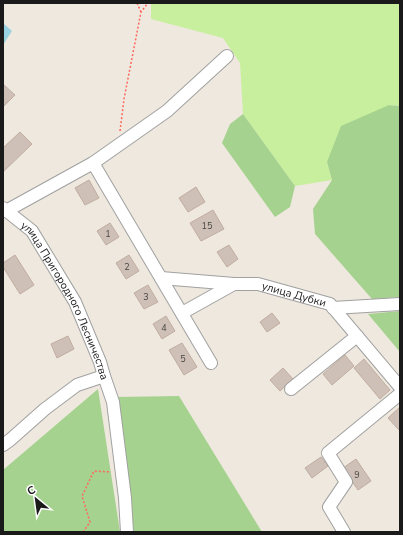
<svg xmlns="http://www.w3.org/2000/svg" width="403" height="535" viewBox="0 0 403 535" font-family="'Nunito Sans',sans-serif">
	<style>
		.grass { fill: #c8ef9d }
		.forest { fill: #a5d28e }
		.water { fill: #99d3e1 }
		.building { fill: #cec0b7; stroke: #c1ad9f }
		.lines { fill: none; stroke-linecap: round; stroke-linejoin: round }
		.minor-casing { stroke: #a1a1a1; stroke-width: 14 }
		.path { stroke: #ff685e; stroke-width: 1.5; stroke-dasharray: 2 2; stroke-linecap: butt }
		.minor { stroke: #fff; stroke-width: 12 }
		.labels { text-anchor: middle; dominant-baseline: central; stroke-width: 4; stroke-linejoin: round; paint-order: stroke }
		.number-label { font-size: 9px; fill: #474441 }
		.street-label { font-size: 11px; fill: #1a1a1a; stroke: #fff }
	</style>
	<rect width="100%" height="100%" fill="#eee8de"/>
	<path class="grass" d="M151,3H400V106L389,105L327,162L332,180L295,186L243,114L240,63L223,38L151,19Z"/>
	<path class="forest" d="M389,105L400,106V297L372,299L315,234L313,209L332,180L327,162L341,126Z
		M243,114L295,186L290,207L275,217L222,143L230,124Z
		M400,311V352L368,314Z
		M98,389L120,532H3V470Z
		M179,396L262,532H134L116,397Z"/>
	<path class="water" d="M3,23L12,31L3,45Z"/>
	<path class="building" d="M4,85L15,95L3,107V86Z
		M20,132L32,144L3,172V148Z
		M89,180L99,198L85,205L75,188Z
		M196,187L205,202L188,212L179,198Z
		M213,210L224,229L201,241L190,223Z
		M110,223L119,237L106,245L97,231Z
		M229,245L238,259L227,267L217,252Z
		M15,255L34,285L20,294L3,267V263Z
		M129,255L139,271L126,279L116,263Z
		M148,285L158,302L144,309L134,293Z
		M272,313L280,323L267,332L260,322Z
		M166,316L175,331L162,339L153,324Z
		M68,336L74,349L57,358L51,344Z
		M182,343L197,367L184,375L169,350Z
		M345,355L354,366L332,385L323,374Z
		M364,359L390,390L380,399L354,368Z
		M283,368L293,379L280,391L270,380Z
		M400,407V431L388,418Z
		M321,457L328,466L312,478L305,468Z
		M356,459L371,481L358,490L343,468Z"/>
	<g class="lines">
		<g class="minor-casing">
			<g id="minor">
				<path d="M93,163L211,363"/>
				<path id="s1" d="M3,208L32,231L75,302L100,362L104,376L113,402L125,498L127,532"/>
				<path d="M6,211L93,163L167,111L227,56"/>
				<path d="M161,278L234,284"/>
				<path d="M333,308L400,304"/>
				<path id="s2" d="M182,313L234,284H258L330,304L400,387"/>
				<path d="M291,389L357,336"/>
				<path d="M3,445L10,440L45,409L77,385L104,376"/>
				<path d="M344,532L329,507L346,482L328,453L400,394"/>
			</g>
		</g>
		<path class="path" d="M137,3L141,12
			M120,131L124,99L141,12L148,3
			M83,532L90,522L82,496L94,471L111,472"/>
		<use href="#minor" class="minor"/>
	</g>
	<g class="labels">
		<g class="number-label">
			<text x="207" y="226">15</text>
			<text x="108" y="234">1</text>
			<text x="127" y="267">2</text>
			<text x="146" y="297">3</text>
			<text x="164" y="328">4</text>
			<text x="183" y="359">5</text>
			<text x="357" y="475">9</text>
		</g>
		<g class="street-label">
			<text stroke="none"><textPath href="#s2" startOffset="121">улица Дубки</textPath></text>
			<text stroke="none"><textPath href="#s1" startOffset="114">улица Пригородного Лесничества</textPath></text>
		</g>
	</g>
	<rect width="403" height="535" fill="none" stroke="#1a1a1a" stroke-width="8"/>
	<g transform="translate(36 499) rotate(331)" stroke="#ffffff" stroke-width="3" paint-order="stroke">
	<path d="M0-3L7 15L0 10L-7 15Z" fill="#1a1a1a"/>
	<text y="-6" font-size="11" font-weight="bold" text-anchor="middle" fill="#1a1a1a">С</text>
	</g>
</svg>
